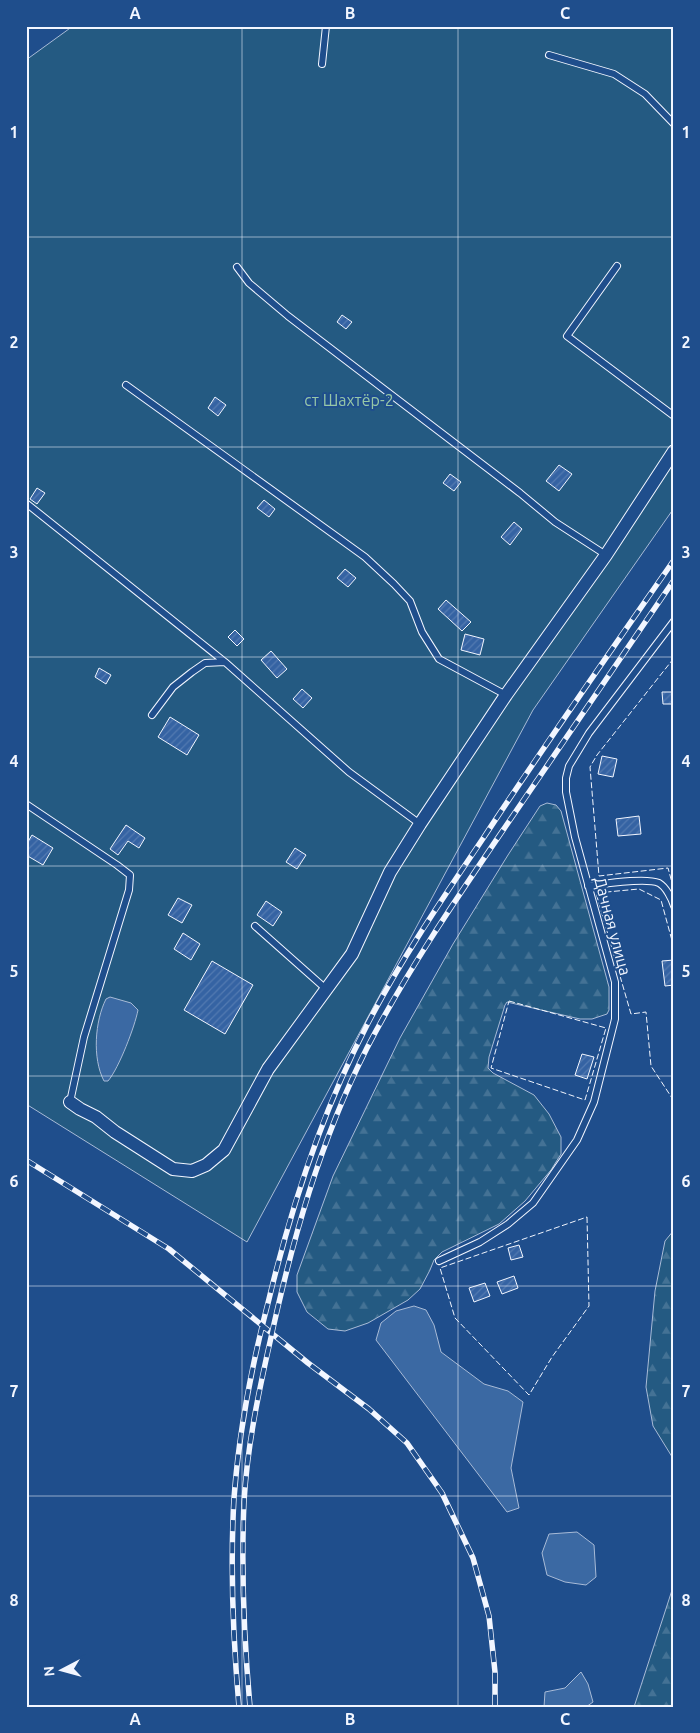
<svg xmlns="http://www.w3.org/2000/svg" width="700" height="1733" viewBox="0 0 700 1733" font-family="Ubuntu,sans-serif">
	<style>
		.forest { fill: url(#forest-firs); stroke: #a8bbd7 }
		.garden { fill: #245a82; stroke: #a8bbd7 }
		.water { fill: #3b69a3; stroke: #a8bbd7 }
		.building { fill: url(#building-hatch); stroke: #f2f6ff }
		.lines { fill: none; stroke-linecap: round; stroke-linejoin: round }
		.lane-casing { stroke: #f2f6ff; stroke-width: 8 }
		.street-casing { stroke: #f2f6ff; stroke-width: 14 }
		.lane { stroke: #1f4e8c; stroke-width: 6 }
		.street { stroke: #1f4e8c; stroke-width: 12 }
		.rail-casing { stroke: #f2f6ff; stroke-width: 5.5 }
		.rail { stroke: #1f4e8c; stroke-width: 4; stroke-dasharray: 11; stroke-linecap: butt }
		.fence { stroke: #f2f6ff; stroke-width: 1; stroke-dasharray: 6 2.5; stroke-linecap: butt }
		.grid { fill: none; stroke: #f2f6ff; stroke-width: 1; stroke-opacity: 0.55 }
		.labels { text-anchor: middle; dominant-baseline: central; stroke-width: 4; stroke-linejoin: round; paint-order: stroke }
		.park-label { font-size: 16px; fill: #97c8a6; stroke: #1f4e8c }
		.street-label { font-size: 16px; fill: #f2f6ff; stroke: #1f4e8c }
		.neatline { fill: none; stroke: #f2f6ff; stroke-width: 2 }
		.grid-label { font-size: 16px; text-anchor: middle; font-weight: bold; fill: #f2f6ff }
	</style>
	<defs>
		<pattern id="forest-firs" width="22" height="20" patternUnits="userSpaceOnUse" patternTransform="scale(1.25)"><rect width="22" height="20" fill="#245a82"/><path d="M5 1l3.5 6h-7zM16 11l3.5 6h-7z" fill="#447295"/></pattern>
		<pattern id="building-hatch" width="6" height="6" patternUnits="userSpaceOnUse" patternTransform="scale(1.25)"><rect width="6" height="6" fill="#3563a3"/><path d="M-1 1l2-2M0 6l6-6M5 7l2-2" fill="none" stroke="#537ab1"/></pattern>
	</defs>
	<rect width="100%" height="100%" fill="#1f4e8c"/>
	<path class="forest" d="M547,803L556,805L561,811L609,987V1010L607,1014L592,1019H580L507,1002L505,1005L489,1057L488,1068L493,1073L534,1095L549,1114L561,1137V1154L551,1170L525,1201L499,1224L442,1252L434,1260L430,1270L420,1289L408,1300L368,1323L345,1331L328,1329L307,1312L297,1292V1275L333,1176L400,1038L453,944L508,855L540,806Z
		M674,1230V1460L653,1426L646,1387L655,1291L665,1241Z
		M674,1584V1707H634Z"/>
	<path class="garden" d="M73,26H674V508L533,710L247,1242L26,1104V60Z"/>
	<path class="water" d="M110,997L131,1003L138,1010C135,1026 119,1068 108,1081H104C92,1058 95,1021 106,999Z
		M414,1306L426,1310L434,1325L441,1352L484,1384L508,1391L523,1402L511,1468L519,1508L507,1512L376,1340L381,1323L396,1311Z
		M577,1532L594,1545L596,1577L586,1585L565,1582L547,1575L542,1553L549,1534Z
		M581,1672L588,1684L593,1702L586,1707H544L545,1692L565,1688Z"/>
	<path class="building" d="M342,315L352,322L346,329L337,322Z
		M215,397L226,405L218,416L208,408Z
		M559,465L572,474L559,491L546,481Z
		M450,474L461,482L454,491L443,483Z
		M37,488L45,493L37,504L30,499Z
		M264,500L275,509L269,517L257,508Z
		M514,522L522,529L510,545L501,537Z
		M345,569L356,578L348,587L337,578Z
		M446,600L471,622L462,631L438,609Z
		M235,630L244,639L237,646L228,637Z
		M465,634L484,639L480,655L461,650Z
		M271,651L287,669L277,678L261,660Z
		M99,668L111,675L106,684L95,677Z
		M302,689L312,698L303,708L293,699Z
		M662,692H674V704H663Z
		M170,717L199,735L187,755L158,737Z
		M602,756L617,759L613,777L598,774Z
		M639,816L641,834L618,836L616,819Z
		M126,825L145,838L139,848L128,841L118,855L110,849Z
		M32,835L53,848L43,865L26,855V845Z
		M295,848L306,855L297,869L286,862Z
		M178,898L192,905L182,923L168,915Z
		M266,901L282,912L273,926L257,915Z
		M183,933L200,944L191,960L174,949Z
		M674,960V985L665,986L662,961Z
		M212,961L253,985L225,1034L184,1010Z
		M582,1054L594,1057L587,1079L575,1075Z
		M519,1245L523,1257L511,1260L508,1248Z
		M514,1276L518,1288L502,1294L497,1282Z
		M485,1283L490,1296L474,1302L469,1288Z"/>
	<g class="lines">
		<g class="lane-casing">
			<path id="lane" d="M549,55L614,74L645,94L674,124
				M322,64L326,26
				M617,266L567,336L674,416
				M237,267L249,283L288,316L520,493L555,522L606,555
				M126,385L365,557L394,584L410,601L422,632L439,659L506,695
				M26,503L225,662
				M152,715L173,687L192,672L205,663L225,662L349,772L420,824
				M26,804L117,865L130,875L129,890L84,1037L70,1102
				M588,886C604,884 645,877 659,883C666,887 672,899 674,906
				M255,926L326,989
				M439,1261L480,1242L508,1224L533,1203L577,1140L594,1102L615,1019V982L575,837L566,792V778L569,766L589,733L674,621"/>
		</g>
		<g class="street-casing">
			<path id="street" d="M70,1102L80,1109L96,1117L115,1132L173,1169L192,1171L206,1165L224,1150L268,1069L352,954L390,872L420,824L506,695L606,555L674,451"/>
		</g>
		<use href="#lane" class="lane"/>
		<use href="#street" class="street"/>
		<g class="rail-casing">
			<path id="rail" d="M26,1160L169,1249L308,1363L369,1409L407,1443L442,1493L473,1558L489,1616L495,1672V1707
				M239,1707C233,1638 230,1567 234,1498C239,1430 252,1364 269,1299C292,1204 322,1112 367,1025C401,959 443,898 484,837C546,743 610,652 674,560
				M250,1707C244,1639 241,1570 244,1502C247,1448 258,1395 270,1342C292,1241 320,1141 367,1048C409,967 461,892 512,817C566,738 620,659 674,580"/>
		</g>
		<use href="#rail" class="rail"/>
		<path class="fence" d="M674,658L597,755L590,767L599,876L668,868L674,890
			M674,948L661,900L639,889L596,893L631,1014L646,1012L651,1066L674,1101
			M509,1001L606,1028L585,1100L491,1068Z
			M587,1217L589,1306L552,1357L529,1395L455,1318L440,1268Z"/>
	</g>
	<path class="grid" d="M242,26V1707M458,26V1707M26,237H674M26,447H674M26,657H674M26,866H674M26,1076H674M26,1286H674M26,1496H674"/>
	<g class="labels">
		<g class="park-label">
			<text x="349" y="400">ст Шахтёр-2</text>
		</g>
		<g class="street-label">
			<text transform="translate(613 926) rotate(75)">Дачная улица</text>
		</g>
	</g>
	<rect width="700" height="1733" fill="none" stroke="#1f4e8c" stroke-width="55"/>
	<g transform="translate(62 1670) rotate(264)" stroke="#1f4e8c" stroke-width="4" paint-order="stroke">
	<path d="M0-4L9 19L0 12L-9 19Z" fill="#f2f6ff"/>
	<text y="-8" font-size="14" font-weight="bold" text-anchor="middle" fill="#f2f6ff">N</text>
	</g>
	<rect x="28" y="28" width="644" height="1678" class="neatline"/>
	<g class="grid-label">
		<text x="135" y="19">A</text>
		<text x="350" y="19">B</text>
		<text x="565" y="19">C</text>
		<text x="14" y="138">1</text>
		<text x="686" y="138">1</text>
		<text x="14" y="348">2</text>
		<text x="686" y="348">2</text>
		<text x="14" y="558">3</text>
		<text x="686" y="558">3</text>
		<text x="14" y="767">4</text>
		<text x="686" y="767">4</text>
		<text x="14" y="977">5</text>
		<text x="686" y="977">5</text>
		<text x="14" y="1187">6</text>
		<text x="686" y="1187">6</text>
		<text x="14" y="1397">7</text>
		<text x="686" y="1397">7</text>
		<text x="14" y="1606">8</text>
		<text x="686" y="1606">8</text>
		<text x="135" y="1725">A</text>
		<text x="350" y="1725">B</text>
		<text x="565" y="1725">C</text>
	</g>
</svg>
